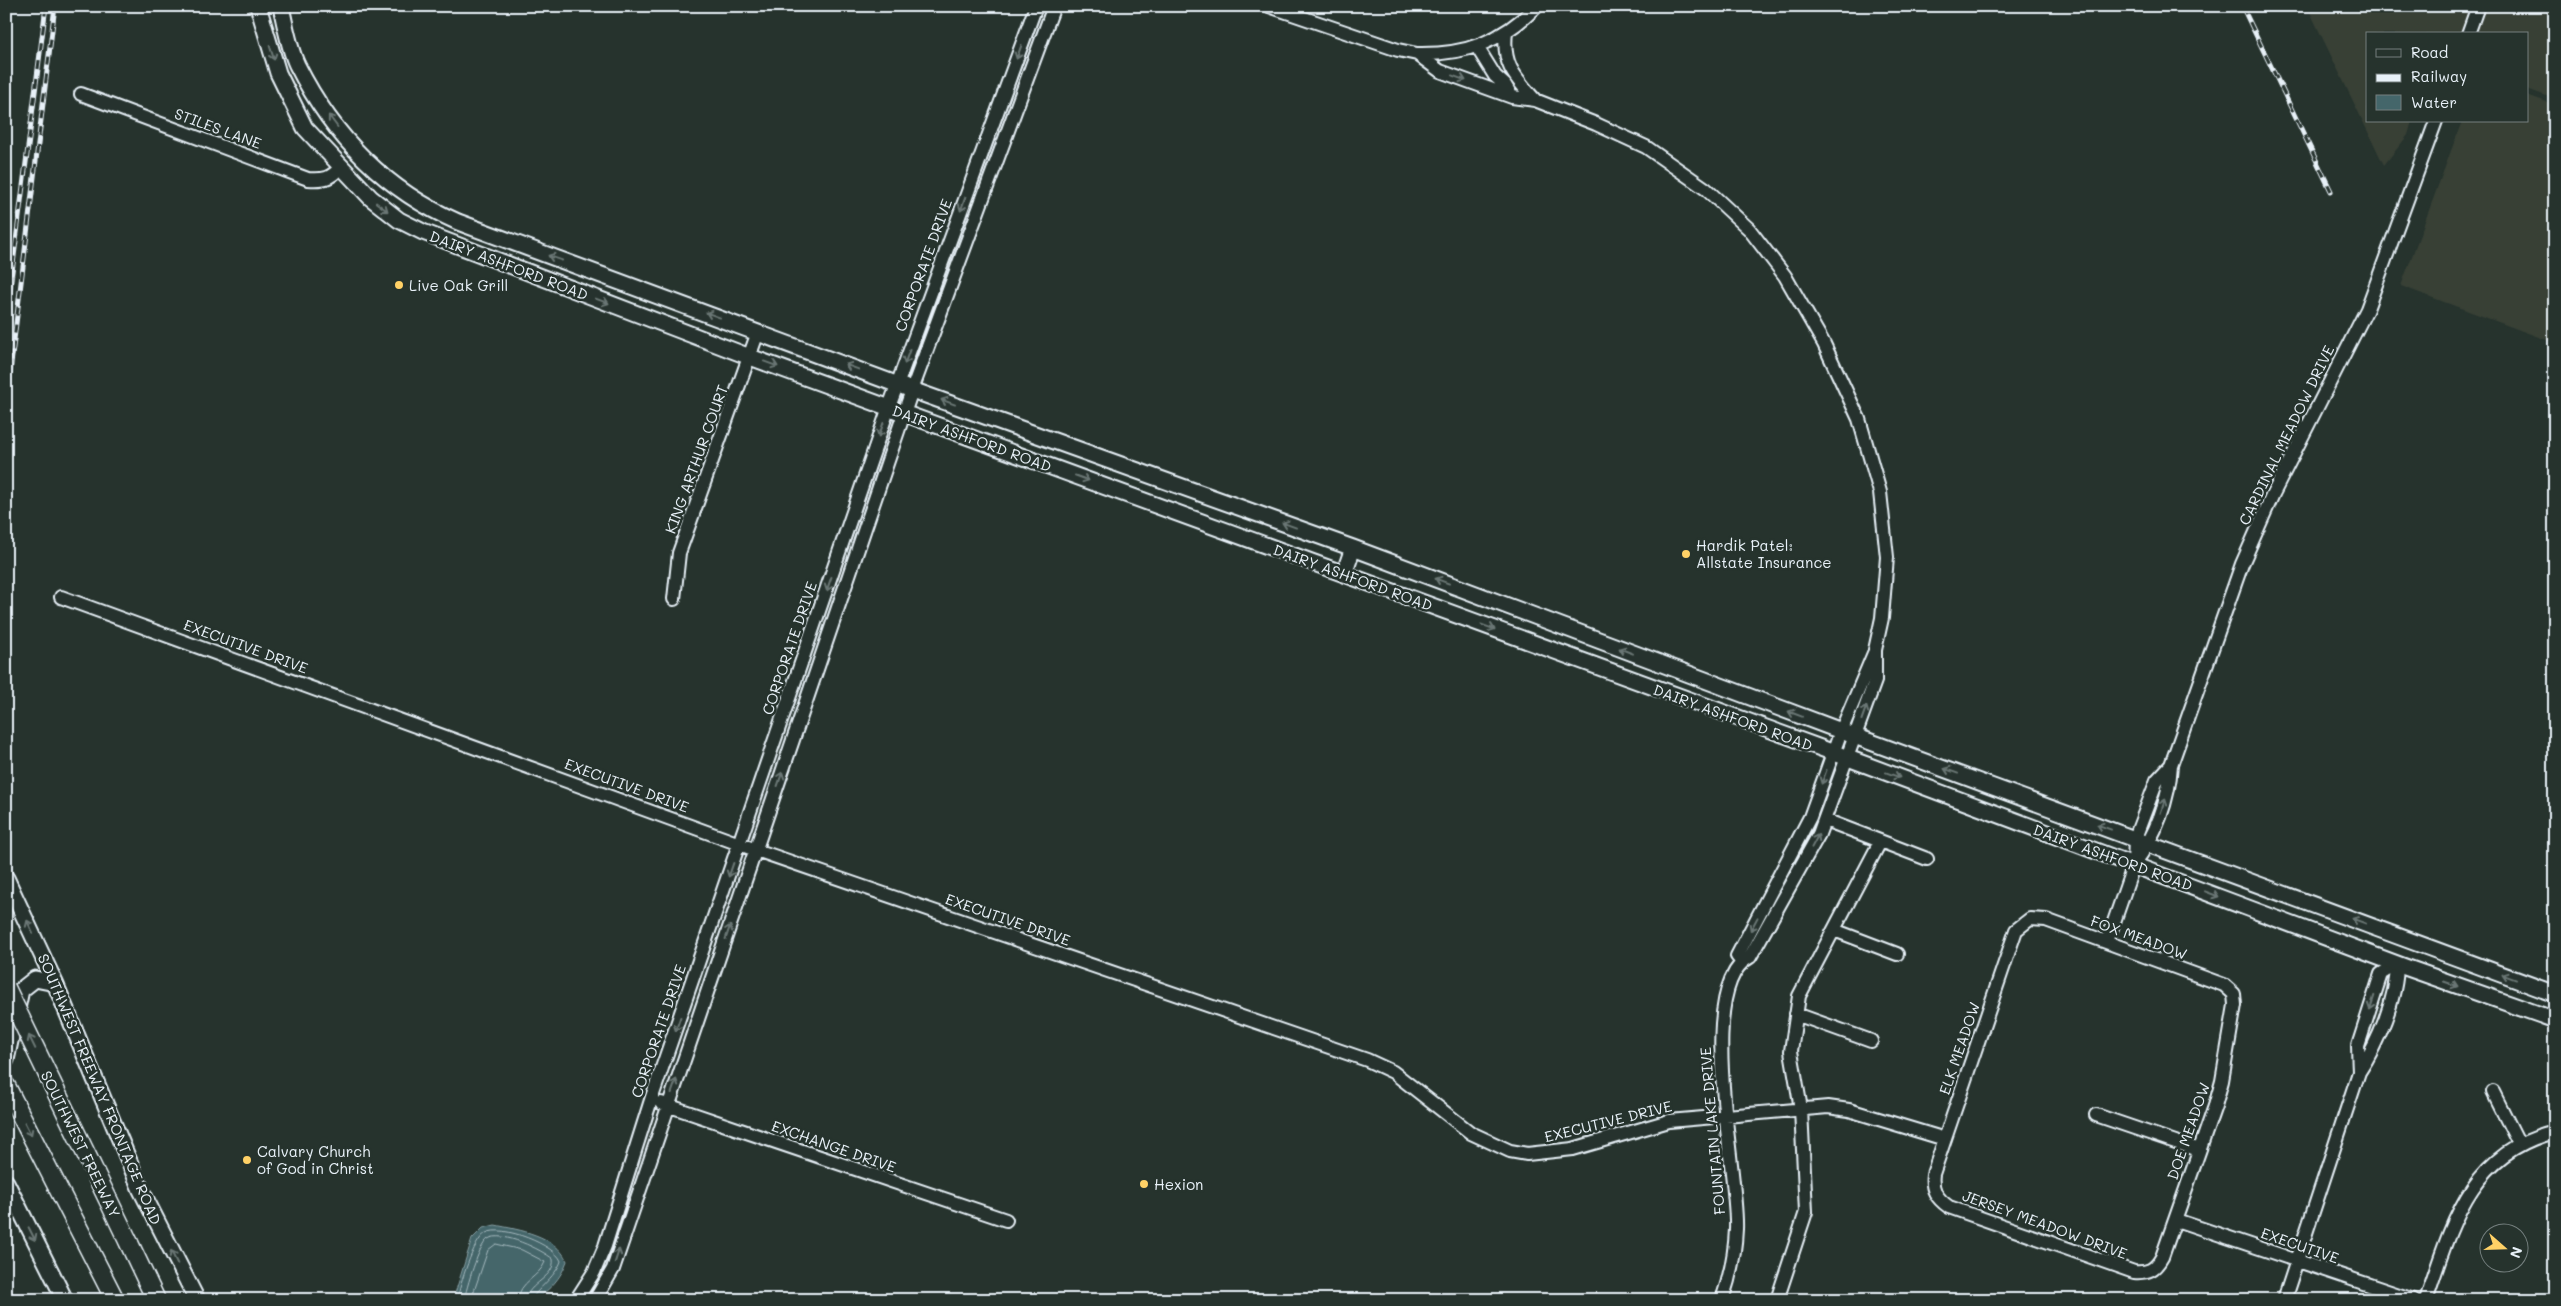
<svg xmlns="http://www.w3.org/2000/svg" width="2561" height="1306" viewBox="0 0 2561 1306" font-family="Mali,sans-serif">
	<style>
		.built { fill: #384036 }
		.water { fill: #44666a; stroke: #869ea3 }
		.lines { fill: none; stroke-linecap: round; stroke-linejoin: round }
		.shore { stroke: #a6b9bf; stroke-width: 1 }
		.minor-casing { stroke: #e8f1f8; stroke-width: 16 }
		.major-casing { stroke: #e8f1f8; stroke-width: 19 }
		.highway-casing { stroke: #e8f1f8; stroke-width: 21 }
		.minor { stroke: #26332d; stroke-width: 12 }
		.major { stroke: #26332d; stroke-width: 15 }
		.highway { stroke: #26332d; stroke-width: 18 }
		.rail-casing { stroke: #e8f1f8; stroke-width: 5 }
		.rail { stroke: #26332d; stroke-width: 3; stroke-dasharray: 9; stroke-linecap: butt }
		.highway-bridge-casing { stroke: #e8f1f8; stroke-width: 21; stroke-linecap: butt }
		.highway-bridge { stroke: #26332d; stroke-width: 18 }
		.oneway { stroke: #6a7674 }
		.poi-dot { fill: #ffd166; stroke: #26332d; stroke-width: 2 }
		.labels { text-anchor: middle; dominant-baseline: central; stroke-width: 5; stroke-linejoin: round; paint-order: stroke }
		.street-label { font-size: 15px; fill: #e8f1f8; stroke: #26332d }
		.poi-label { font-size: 15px; fill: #e8f1f8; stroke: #26332d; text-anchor: start }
	</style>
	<rect width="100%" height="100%" fill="#26332d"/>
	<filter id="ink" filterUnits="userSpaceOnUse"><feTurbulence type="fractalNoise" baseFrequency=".02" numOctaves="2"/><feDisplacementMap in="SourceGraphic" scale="10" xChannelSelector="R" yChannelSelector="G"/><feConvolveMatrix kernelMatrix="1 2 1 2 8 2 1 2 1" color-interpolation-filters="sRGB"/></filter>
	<g filter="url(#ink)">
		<path class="built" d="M2307,6H2555V99L2527,89V34H2367V121H2412L2408,135L2384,165Z
			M2527,95L2555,105V343L2401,286L2462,121H2527Z"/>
		<path class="water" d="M495,1225C520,1230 555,1235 567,1261C561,1278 550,1290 534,1300H453L472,1239L483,1228Z"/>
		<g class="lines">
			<path class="shore" d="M457,1300C460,1285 473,1240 486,1233C502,1224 555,1245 561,1261C556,1277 533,1292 532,1300
				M464,1300C467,1287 478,1246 488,1239C502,1230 542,1250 553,1259C556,1278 527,1283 526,1300
				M471,1300L488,1250L496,1244L522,1250L545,1262C539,1278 519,1281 518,1300"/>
			<g class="minor-casing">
				<path id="minor" d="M1269,6L1398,50L1417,54L1440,71L1512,97L1535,100L1596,124L1646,147L1706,189L1749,229L1785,276L1824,344L1859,419L1880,492L1887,557L1882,618L1875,650V681L1819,834L1750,957C1693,986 1739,1175 1736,1229C1735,1253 1730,1277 1722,1300
					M1506,32C1502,65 1515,77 1535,100
					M2468,34L2478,6
					M1477,47L1495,76L1505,85L1512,97
					M1417,54C1466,55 1501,42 1537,6
					M81,94L308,179C324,180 330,179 341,167
					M61,597L756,850L1367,1060L1393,1072L1471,1133L1510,1151L1527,1154L1573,1149L1669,1121L1828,1107L1849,1110L1945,1139
					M674,599L679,553L758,332
					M1825,820L1927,859
					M2134,864C2156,836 2169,800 2171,765L2242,564L2273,494L2367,309L2436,121
					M2030,919L2046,920L2224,985L2234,994L2235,1005L2222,1081L2215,1106L2162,1257C2155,1270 2148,1273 2134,1272L1949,1207C1936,1198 1931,1189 1933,1174L2016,930Z
					M1834,930L1897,954
					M2107,942L2134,864L2135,838L2157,780L2171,765
					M1741,961L1737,956L1810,817L1841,731L1874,653
					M1796,1014L1871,1041
					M2359,1072L2358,1046L2381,974L2397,964
					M2493,1092L2519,1144
					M661,1103L1006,1220
					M2096,1115L2199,1150
					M2176,1220L2414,1300
					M576,1300L594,1272L605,1246L651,1100L889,407L1036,6
					M595,1300L613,1269L912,390L1054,6
					M1777,1300L1806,1212L1801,1109L1791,1051L1799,996L1880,842
					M2284,1300L2359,1072C2378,1043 2397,998 2397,964
					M2426,1300C2451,1227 2469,1152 2555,1132"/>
			</g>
			<g class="major-casing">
				<path id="major" d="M258,6L278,73L305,128L371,198L399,220L423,232L750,357L1848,758L2405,967L2555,1020
					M281,6C285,25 289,48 297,65C333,137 385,190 458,222L912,390L1353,548L1841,731L2555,994
					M1344,574L1353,548
					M6,878L55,983L141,1190L197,1300
					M6,1060L21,990L35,979L55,983
					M6,1182L65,1300"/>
			</g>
			<g class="highway-casing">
				<path id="highway" d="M6,1086L115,1300
					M129,1243L156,1300"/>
			</g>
			<use href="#minor" class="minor"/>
			<use href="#major" class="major"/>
			<use href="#highway" class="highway"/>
			<g class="rail-casing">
				<path id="rail" d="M2242,6L2331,191
					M6,319L46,6
					M6,405L55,6"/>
			</g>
			<use href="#rail" class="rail"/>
			<g class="highway-bridge-casing">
				<path id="highway-bridge" d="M6,988L129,1243"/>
			</g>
			<use href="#highway-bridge" class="highway-bridge"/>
		</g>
		<defs><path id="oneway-shaft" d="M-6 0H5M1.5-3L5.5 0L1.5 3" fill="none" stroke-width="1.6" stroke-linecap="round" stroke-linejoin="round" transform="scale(1.25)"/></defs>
		<g class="oneway">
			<use href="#oneway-shaft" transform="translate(1019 52) rotate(110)"/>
			<use href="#oneway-shaft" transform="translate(272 53) rotate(72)"/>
			<use href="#oneway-shaft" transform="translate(1459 78) rotate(20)"/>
			<use href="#oneway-shaft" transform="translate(333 121) rotate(-127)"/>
			<use href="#oneway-shaft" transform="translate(963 204) rotate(110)"/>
			<use href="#oneway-shaft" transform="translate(382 207) rotate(37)"/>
			<use href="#oneway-shaft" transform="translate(555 258) rotate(-161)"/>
			<use href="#oneway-shaft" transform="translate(602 301) rotate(20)"/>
			<use href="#oneway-shaft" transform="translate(713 315) rotate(-160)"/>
			<use href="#oneway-shaft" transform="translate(907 357) rotate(110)"/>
			<use href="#oneway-shaft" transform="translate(771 364) rotate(20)"/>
			<use href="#oneway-shaft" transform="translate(852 367) rotate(-160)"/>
			<use href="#oneway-shaft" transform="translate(948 402) rotate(-160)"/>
			<use href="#oneway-shaft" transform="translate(881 430) rotate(109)"/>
			<use href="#oneway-shaft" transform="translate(1082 478) rotate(20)"/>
			<use href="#oneway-shaft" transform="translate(1289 525) rotate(-160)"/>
			<use href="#oneway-shaft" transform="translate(1442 581) rotate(-160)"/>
			<use href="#oneway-shaft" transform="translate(829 584) rotate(109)"/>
			<use href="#oneway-shaft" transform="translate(1488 627) rotate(20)"/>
			<use href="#oneway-shaft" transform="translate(1626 651) rotate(-159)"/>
			<use href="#oneway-shaft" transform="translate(1864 713) rotate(-70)"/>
			<use href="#oneway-shaft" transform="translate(1795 714) rotate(-159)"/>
			<use href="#oneway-shaft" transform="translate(1951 771) rotate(-160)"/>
			<use href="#oneway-shaft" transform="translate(1893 775) rotate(20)"/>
			<use href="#oneway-shaft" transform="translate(1824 777) rotate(110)"/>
			<use href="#oneway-shaft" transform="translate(780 779) rotate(-71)"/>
			<use href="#oneway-shaft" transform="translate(2163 806) rotate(-71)"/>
			<use href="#oneway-shaft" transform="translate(2104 827) rotate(-160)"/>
			<use href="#oneway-shaft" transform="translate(1815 841) rotate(-62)"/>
			<use href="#oneway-shaft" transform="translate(731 870) rotate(109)"/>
			<use href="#oneway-shaft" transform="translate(2212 894) rotate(21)"/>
			<use href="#oneway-shaft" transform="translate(2359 921) rotate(-160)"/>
			<use href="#oneway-shaft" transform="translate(1754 924) rotate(118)"/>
			<use href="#oneway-shaft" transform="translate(30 927) rotate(-114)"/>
			<use href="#oneway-shaft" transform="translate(728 932) rotate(-71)"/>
			<use href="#oneway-shaft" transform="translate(2509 977) rotate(-160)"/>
			<use href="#oneway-shaft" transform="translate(2451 984) rotate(19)"/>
			<use href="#oneway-shaft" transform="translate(2372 1003) rotate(108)"/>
			<use href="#oneway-shaft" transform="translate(678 1024) rotate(109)"/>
			<use href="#oneway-shaft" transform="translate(32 1042) rotate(-116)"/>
			<use href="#oneway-shaft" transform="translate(674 1086) rotate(-71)"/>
			<use href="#oneway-shaft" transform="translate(28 1129) rotate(63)"/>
			<use href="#oneway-shaft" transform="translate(32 1234) rotate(63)"/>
			<use href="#oneway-shaft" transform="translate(617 1256) rotate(-72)"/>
			<use href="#oneway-shaft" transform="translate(174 1257) rotate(-116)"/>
		</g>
	</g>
	<g class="poi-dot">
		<circle cx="399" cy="285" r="5"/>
		<circle cx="1686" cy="554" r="5"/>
		<circle cx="247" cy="1160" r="5"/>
		<circle cx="1144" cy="1184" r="5"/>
	</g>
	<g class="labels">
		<g class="street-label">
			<text transform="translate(218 128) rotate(20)">STILES LANE</text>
			<text transform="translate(509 265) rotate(21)">DAIRY ASHFORD ROAD</text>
			<text transform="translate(923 265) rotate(-70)">CORPORATE DRIVE</text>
			<text transform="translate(2286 435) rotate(-64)">CARDINAL MEADOW DRIVE</text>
			<text transform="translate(972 438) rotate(20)">DAIRY ASHFORD ROAD</text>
			<text transform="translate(696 459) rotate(-70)">KING ARTHUR COURT</text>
			<text transform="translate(1353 577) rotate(20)">DAIRY ASHFORD ROAD</text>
			<text transform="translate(246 646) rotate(20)">EXECUTIVE DRIVE</text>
			<text transform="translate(789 648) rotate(-71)">CORPORATE DRIVE</text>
			<text transform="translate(1733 717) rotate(20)">DAIRY ASHFORD ROAD</text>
			<text transform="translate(627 785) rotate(20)">EXECUTIVE DRIVE</text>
			<text transform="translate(2113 857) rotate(20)">DAIRY ASHFORD ROAD</text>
			<text transform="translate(1008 919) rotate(19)">EXECUTIVE DRIVE</text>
			<text transform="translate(2139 937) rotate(20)">FOX MEADOW</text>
			<text transform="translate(658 1031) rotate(-71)">CORPORATE DRIVE</text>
			<text transform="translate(1959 1048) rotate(-71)">ELK MEADOW</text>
			<text transform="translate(100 1089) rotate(67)">SOUTHWEST FREEWAY FRONTAGE ROAD</text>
			<text transform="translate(1608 1121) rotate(-14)">EXECUTIVE DRIVE</text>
			<text transform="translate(1712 1131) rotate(-95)">FOUNTAIN LAKE DRIVE</text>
			<text transform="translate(2188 1131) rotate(-71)">DOE MEADOW</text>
			<text transform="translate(81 1144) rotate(64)">SOUTHWEST FREEWAY</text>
			<text transform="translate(834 1146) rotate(19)">EXCHANGE DRIVE</text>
			<text transform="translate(2045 1224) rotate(20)">JERSEY MEADOW DRIVE</text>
			<text transform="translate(2300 1245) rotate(19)">EXECUTIVE</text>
		</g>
		<g class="poi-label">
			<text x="409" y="285">Live Oak Grill</text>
			<text x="1696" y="545">Hardik Patel:<tspan x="1696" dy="17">Allstate Insurance</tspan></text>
			<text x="257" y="1151">Calvary Church<tspan x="257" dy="17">of God in Christ</tspan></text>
			<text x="1154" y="1184">Hexion</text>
		</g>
	</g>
	<rect width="2561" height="1306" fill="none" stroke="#26332d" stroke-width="25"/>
	<rect x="12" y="12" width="2536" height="1281" fill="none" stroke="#e8f1f8" stroke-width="2" filter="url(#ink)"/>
	<rect x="2366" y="32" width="162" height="90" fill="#26332d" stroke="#747f7e"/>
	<rect x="2376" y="49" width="25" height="8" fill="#26332d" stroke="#747f7e"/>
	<text x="2411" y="58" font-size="15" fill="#e8f1f8">Road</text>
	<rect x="2376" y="74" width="25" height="8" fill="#e8f1f8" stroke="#747f7e"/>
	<text x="2411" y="82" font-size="15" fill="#e8f1f8">Railway</text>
	<rect x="2376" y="95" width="25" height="15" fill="#44666a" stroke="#747f7e"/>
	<text x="2411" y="108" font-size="15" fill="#e8f1f8">Water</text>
	<g transform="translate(2504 1248) rotate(110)"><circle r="24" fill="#26332d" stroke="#747f7e"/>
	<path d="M0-4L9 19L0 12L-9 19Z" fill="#ffd166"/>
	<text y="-8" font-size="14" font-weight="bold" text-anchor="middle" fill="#e8f1f8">N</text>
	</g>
</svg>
